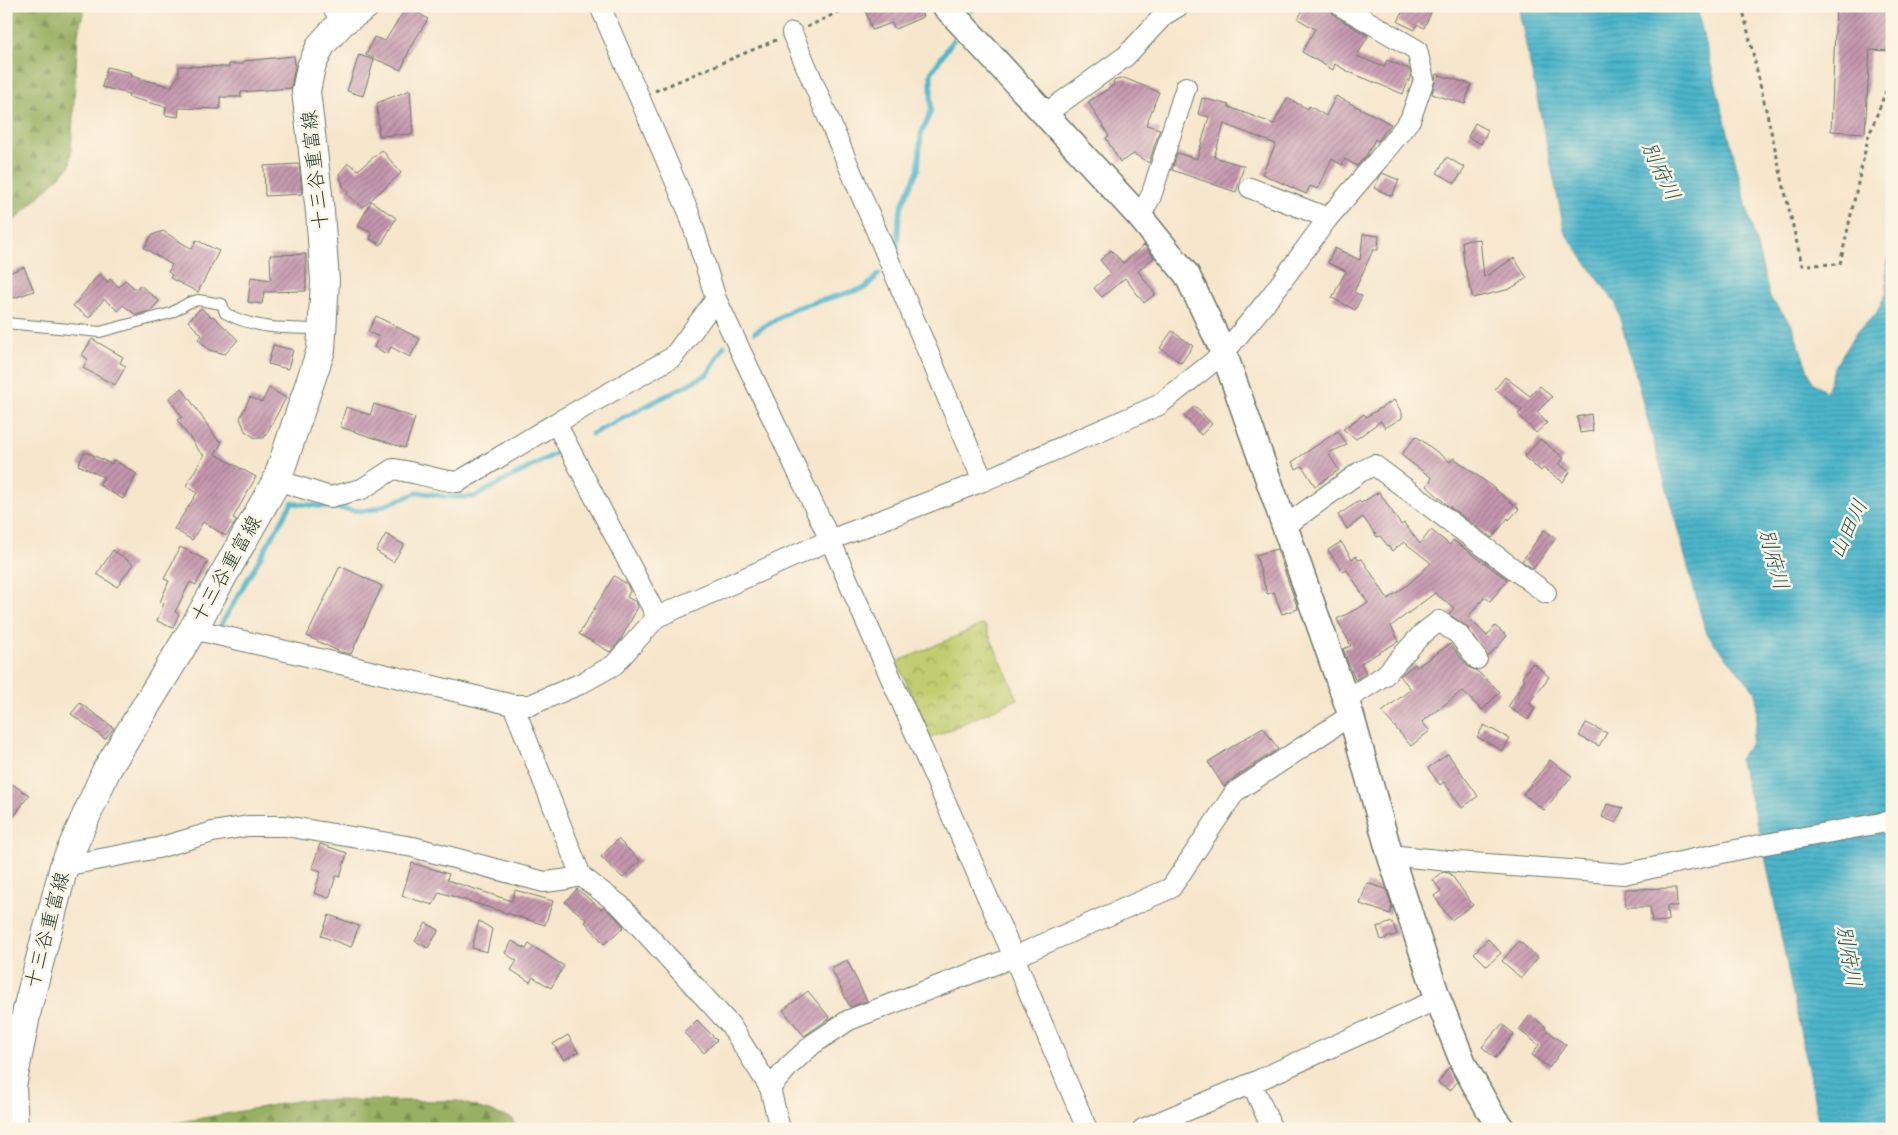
<svg xmlns="http://www.w3.org/2000/svg" width="1898" height="1135" viewBox="0 0 1898 1135" font-family="Caveat,'Klee One',sans-serif">
	<style>
		.forest { fill: url(#forest-firs); stroke: #5c764b }
		.park { fill: url(#park-crowns); stroke: #708552 }
		.water { fill: url(#water-rules); stroke: #367a80 }
		.lines { fill: none; stroke-linecap: round; stroke-linejoin: round }
		.stream { stroke: #4db6cb; stroke-width: 5 }
		.building { fill: url(#building-hatch) }
		.service-casing { stroke: #6a7869; stroke-width: 12 }
		.minor-casing { stroke: #6a7869; stroke-width: 22 }
		.tertiary-casing { stroke: #6a7869; stroke-width: 28 }
		.secondary-casing { stroke: #6a7869; stroke-width: 30 }
		.path { stroke: #6a7869; stroke-width: 3; stroke-dasharray: 4 4; stroke-linecap: butt }
		.service { stroke: #fff; stroke-width: 10 }
		.minor { stroke: #fff; stroke-width: 20 }
		.tertiary { stroke: #fff; stroke-width: 25 }
		.secondary { stroke: #fff; stroke-width: 28 }
		.labels { text-anchor: middle; dominant-baseline: central; stroke-width: 5; stroke-linejoin: round; paint-order: stroke }
		.street-label { font-size: 20px; fill: #1f3d34; stroke: #fcf5e5 }
		.water-label { font-size: 21px; font-style: italic; fill: #2a5b5a; stroke: #fcf5e5 }
	</style>
	<defs>
		<pattern id="forest-firs" width="22" height="20" patternUnits="userSpaceOnUse" patternTransform="scale(1.25)"><rect width="22" height="20" fill="#98b062"/><path d="M5 1l3.5 6h-7zM16 11l3.5 6h-7z" fill="#7b9052"/></pattern>
		<pattern id="park-crowns" width="20" height="18" patternUnits="userSpaceOnUse" patternTransform="scale(1.25)"><rect width="20" height="18" fill="#c1cd6f"/><path d="M2 6a3 3 0 1 1 6 0M12 15a3 3 0 1 1 6 0" fill="none" stroke="#9ca85c"/></pattern>
		<pattern id="water-rules" width="6" height="5" patternUnits="userSpaceOnUse" patternTransform="scale(1.25)"><rect width="6" height="5" fill="#4db6cb"/><path d="M0 2.5h6" fill="none" stroke="#3f95a6"/></pattern>
		<pattern id="building-hatch" width="6" height="6" patternUnits="userSpaceOnUse" patternTransform="scale(1.25)"><rect width="6" height="6" fill="#c496ae"/><path d="M-1 1l2-2M0 6l6-6M5 7l2-2" fill="none" stroke="#9f7c8e"/></pattern>
	</defs>
	<rect width="100%" height="100%" fill="#fcf5e5"/>
	<filter id="ink" filterUnits="userSpaceOnUse"><feTurbulence type="fractalNoise" baseFrequency=".02" numOctaves="2"/><feDisplacementMap in="SourceGraphic" scale="10" xChannelSelector="R" yChannelSelector="G"/><feConvolveMatrix kernelMatrix="1 2 1 2 8 2 1 2 1" color-interpolation-filters="sRGB"/></filter>
	<filter id="wash" filterUnits="userSpaceOnUse"><feTurbulence type="fractalNoise" baseFrequency=".0096" numOctaves="4" result="noise"/><feDisplacementMap in="SourceGraphic" scale="20" xChannelSelector="R" yChannelSelector="G"/><feGaussianBlur stdDeviation="1.12" result="paint"/><feColorMatrix in="noise" values="0 0 0 0 0 0 0 0 0 0 0 0 0 0 0 0 0 1.4 0 .05"/><feComposite in="paint" operator="in"/></filter>
	<g filter="url(#wash)">
		<rect width="100%" height="100%" fill="#f6e6cc"/>
		<path class="forest" d="M6,6H85L78,33L70,166L6,229Z
			M302,1100L458,1101L513,1119L517,1129H162L164,1125Z"/>
		<path class="park" d="M984,624L1018,699L931,738L897,662Z"/>
		<path class="water" d="M1518,6H1696L1770,298L1791,323L1812,382L1826,392L1835,366L1856,333L1876,314L1887,291L1886,269L1892,246V1129H1820L1761,836L1739,759L1751,743L1757,720L1756,692L1706,633L1616,304L1565,233Z"/>
		<g class="lines">
			<path class="stream" d="M972,11L974,6
				M897,254L899,216L903,202L918,170L921,134L931,111V73L953,40
				M755,332L795,308L865,288L879,274
				M592,434L708,374L724,346
				M221,625L292,503L361,511L375,509L419,492L449,497H474L564,449"/>
		</g>
		<g id="blocks">
			<path class="building" d="M407,6L428,19L411,46L401,70L366,55L374,37L385,41Z
				M864,6H919L923,17L895,29L892,23L872,30Z
				M1305,6H1323L1330,10L1335,16L1368,36L1357,56L1384,67L1387,60L1409,69L1411,75L1403,94L1349,72L1335,64L1333,70L1302,52L1315,29L1298,19Z
				M1405,6H1434L1424,28L1417,24L1415,30L1398,22Z
				M1836,6H1892L1890,51L1870,50L1865,133L1831,131Z
				M359,55L374,60L363,96L347,91Z
				M294,56L295,66L291,88L241,92V97H220V109L179,108L178,117L165,115L166,107L128,97L129,94L102,87L107,67L132,73L131,76L171,87L179,74V66L229,67V64H243V61Z
				M1436,74L1471,84L1465,104L1432,94Z
				M1124,78L1159,92L1146,125L1160,129L1149,163L1134,154L1120,162L1106,138L1109,136L1088,102L1114,85L1113,81Z
				M410,90L413,134L379,136L377,103Z
				M1336,96L1391,124L1378,141L1375,139L1367,154L1357,166L1345,159L1342,165L1332,159L1318,189L1310,186L1306,194L1262,174L1276,144L1224,124L1214,157L1244,166L1236,192L1172,170L1177,153L1197,159L1209,117L1198,114L1202,98L1229,105V107L1274,124L1287,98L1308,109L1309,106L1326,116Z
				M1475,123L1488,130L1481,144L1468,137Z
				M382,150L401,173L363,207L347,195L348,191L344,188L339,174L348,163L358,170Z
				M1447,157L1465,168L1455,183L1437,173Z
				M299,164L302,194L265,196L264,166Z
				M1382,173L1399,180L1392,196L1374,188Z
				M371,201L396,218L381,245L370,239L372,233L358,226Z
				M163,231L192,249L196,240L219,251L198,292L170,278L172,275L168,272L172,265L144,248L152,235Z
				M1363,234L1379,236L1378,250H1373L1354,292L1362,296L1355,310L1332,298L1346,271L1328,263L1335,248L1360,260Z
				M1480,239L1484,277L1514,258L1527,278L1510,289L1473,298L1464,264L1462,241Z
				M1144,245L1154,257L1138,271L1155,294L1144,303L1125,278L1102,297L1094,288L1111,273L1100,260L1111,250L1123,263Z
				M306,254V291L264,292L262,304L248,302L251,277L271,280L270,255Z
				M24,267L34,291L14,298L6,279V274Z
				M99,274L108,282L110,279L119,287L125,280L136,289L140,285L159,301L150,311L136,315L123,305L118,311L104,299L89,318L73,306Z
				M201,308L211,317L213,316L238,340L225,354L209,350L198,339L202,335L188,321Z
				M376,316L420,339L410,357L391,347L387,354L374,347L379,337L368,332Z
				M1172,331L1193,346L1181,363L1160,348Z
				M92,339L123,357L120,363L126,366L115,385L83,368L88,359L82,355Z
				M273,345L293,350L288,369L268,364Z
				M1505,377L1530,396L1540,386L1552,397L1537,412L1547,423L1536,433L1518,414L1522,410L1495,389Z
				M182,388L217,439L222,442L215,454L256,477L233,518L237,520L226,536L203,522L192,540L174,529L197,493L186,486L204,455L200,452L177,420L182,417L169,398Z
				M269,388L286,398L264,438H255L245,431L240,418L250,397L262,402Z
				M1394,400L1402,413V418L1385,428L1381,421L1356,439L1343,429L1364,414L1366,417Z
				M374,404L415,418L405,448L340,427L346,407L370,415Z
				M1195,406L1212,424L1201,435L1184,416Z
				M1591,414L1593,431L1580,433L1577,417Z
				M1338,431L1347,445L1328,453L1339,470L1315,486L1302,466L1296,469L1292,462Z
				M1416,436L1450,462L1454,458L1490,485L1519,509L1509,520L1508,518L1492,538L1446,504L1427,486L1432,478L1401,455Z
				M1540,439L1564,458L1559,464L1570,472L1563,482L1543,468L1541,471L1524,457Z
				M84,453H89L111,464L114,460L137,474L123,499L99,485L104,477L78,465Z
				M1379,492L1401,525L1404,523L1420,544L1431,530L1450,545L1453,540L1508,580L1490,601L1485,597L1468,617L1487,636L1495,626L1507,636L1488,657L1467,627L1449,614L1454,608L1435,593L1391,626L1399,641L1361,663L1366,673L1355,680L1343,649L1351,646L1337,619L1368,603L1347,570L1343,572L1328,550L1341,542L1352,559L1356,556L1358,560L1362,559L1388,599L1410,583L1431,563L1404,542L1392,551L1380,536L1377,537L1363,517L1347,529L1338,515L1359,501L1361,503Z
				M1544,530L1556,538L1533,569L1522,561Z
				M386,534L404,545L393,562L376,551Z
				M180,547L208,561L196,585L190,582L175,612L179,614L173,628L157,621L164,603L160,602L169,581L164,579Z
				M1277,549L1298,609L1282,614L1274,592L1267,594L1256,555Z
				M113,550L133,564L117,587L97,574Z
				M340,566L382,586L351,654L340,652L307,636Z
				M614,576L627,584L630,591L627,597L636,602L638,607L620,641L610,652L579,634Z
				M1450,644L1468,667L1477,671L1500,692L1482,710L1462,691L1422,722L1430,731L1411,746L1382,712L1411,689L1400,676L1415,664L1417,667Z
				M1533,663L1549,677L1529,703L1535,708L1528,720L1508,707L1525,679L1522,677Z
				M80,703L114,728L105,739L71,714Z
				M1586,723L1607,733L1599,746L1579,736Z
				M1484,725L1510,739L1503,751L1477,737Z
				M1263,727L1278,749L1228,782L1224,787L1208,762Z
				M1448,754L1478,796L1462,808L1444,782L1440,785L1428,768Z
				M1550,760L1572,776L1544,810L1523,794Z
				M6,780L29,795L6,828Z
				M1607,804L1623,808L1616,823L1602,817Z
				M618,839L640,861L623,878L601,857Z
				M320,844L347,853L340,877L336,876L329,898L314,893L321,871L312,868Z
				M412,863L449,874L447,880L512,901L515,890L553,901L545,925L439,892L433,905L402,896Z
				M1443,872L1450,873L1473,905L1451,920L1434,896L1441,891L1433,880Z
				M1367,883L1386,889L1392,907L1390,914L1360,904Z
				M1676,888L1677,906H1667L1668,921L1652,922L1650,907H1625V889Z
				M577,889L601,909L603,907L613,915L624,927L604,944L585,922L587,920L565,902Z
				M329,915L359,926L351,947L321,936Z
				M479,921L492,929L487,952L472,948Z
				M1392,922L1397,934L1381,940L1377,927Z
				M426,923L439,930L428,948L415,941Z
				M1488,939L1501,953L1487,966L1474,953Z
				M512,941L526,949L529,944L564,966L551,988L533,977L530,982L511,970L517,961L505,953Z
				M1519,941L1538,958L1521,978L1502,961Z
				M847,960L867,1001L850,1007L831,968Z
				M808,991L830,1018L804,1036L783,1010Z
				M1530,1015L1546,1027L1545,1029L1566,1045L1549,1068L1532,1055L1539,1045L1519,1030Z
				M697,1020L717,1040L704,1053L684,1033Z
				M1502,1024L1514,1034L1495,1058L1482,1047Z
				M568,1035L578,1052L564,1060L553,1044Z
				M1449,1067L1457,1082L1450,1091L1438,1083Z"/>
		</g>
	</g>
	<g filter="url(#ink)">
		<use href="#blocks" fill-opacity="0" stroke="#6a7869" stroke-width="1"/>
		<g class="lines">
			<g class="service-casing">
				<path id="service" d="M6,323L100,332L171,313L188,303L198,300L222,304L225,313C257,330 286,328 321,329"/>
			</g>
			<g class="minor-casing">
				<path id="minor" d="M332,6L342,22
					M792,33L983,481
					M1045,114L1126,56L1164,15L1179,6
					M1250,188L1328,218
					M1140,217L1151,196L1186,87
					M556,423L657,617
					M277,480L330,497L362,489L393,469C415,472 436,480 458,482L556,423L673,357L716,299
					M1285,526L1360,472L1374,465L1546,593
					M193,629L513,705H530L580,684L614,665L657,617L830,540L716,299L689,213L600,6
					M1346,700L1385,675L1421,635L1439,621L1458,634L1477,659
					M513,705L581,876L621,906L731,1026L770,1088L780,1129
					M1390,855L1458,862L1624,874L1755,846L1892,821
					M64,866L158,848L213,832L248,826H285L413,847L544,882L562,880L581,876
					M1252,1083L1272,1129
					M770,1088L789,1066L813,1044L849,1020L1014,957L1171,888L1235,792L1351,715
					M1087,1129L1014,957L830,540L983,481L1159,405L1224,353L1271,296L1328,218L1378,160L1410,120L1424,80L1417,50L1341,6
					M1143,1129L1252,1083L1438,999"/>
			</g>
			<g class="tertiary-casing">
				<path id="tertiary" d="M945,6L1140,217L1187,275L1224,353L1351,715L1390,855L1438,999L1464,1065L1493,1117L1502,1129"/>
			</g>
			<g class="secondary-casing">
				<path id="secondary" d="M14,1129L12,1086L27,1010L64,866L106,771L193,629L277,480L321,350L325,281L320,212L306,91L311,67L321,45L342,22L365,6"/>
			</g>
			<path class="path" d="M1742,6L1802,265L1840,264L1868,138L1892,75
				M807,27L851,6
				M655,91L776,40"/>
			<use href="#service" class="service"/>
			<use href="#minor" class="minor"/>
			<use href="#tertiary" class="tertiary"/>
			<use href="#secondary" class="secondary"/>
		</g>
	</g>
	<g class="labels">
		<g class="street-label">
			<text transform="translate(315 170) rotate(-96)">十三谷重富線</text>
			<text transform="translate(226 569) rotate(-60)">十三谷重富線</text>
			<text transform="translate(47 930) rotate(-75)">十三谷重富線</text>
		</g>
		<g class="water-label">
			<text transform="translate(1661 171) rotate(64)">別府川</text>
			<text transform="translate(1848 529) rotate(-65)">山田川</text>
			<text transform="translate(1774 559) rotate(75)">別府川</text>
			<text transform="translate(1849 956) rotate(80)">別府川</text>
		</g>
	</g>
	<rect width="1898" height="1135" fill="none" stroke="#fcf5e5" stroke-width="25"/>
</svg>
